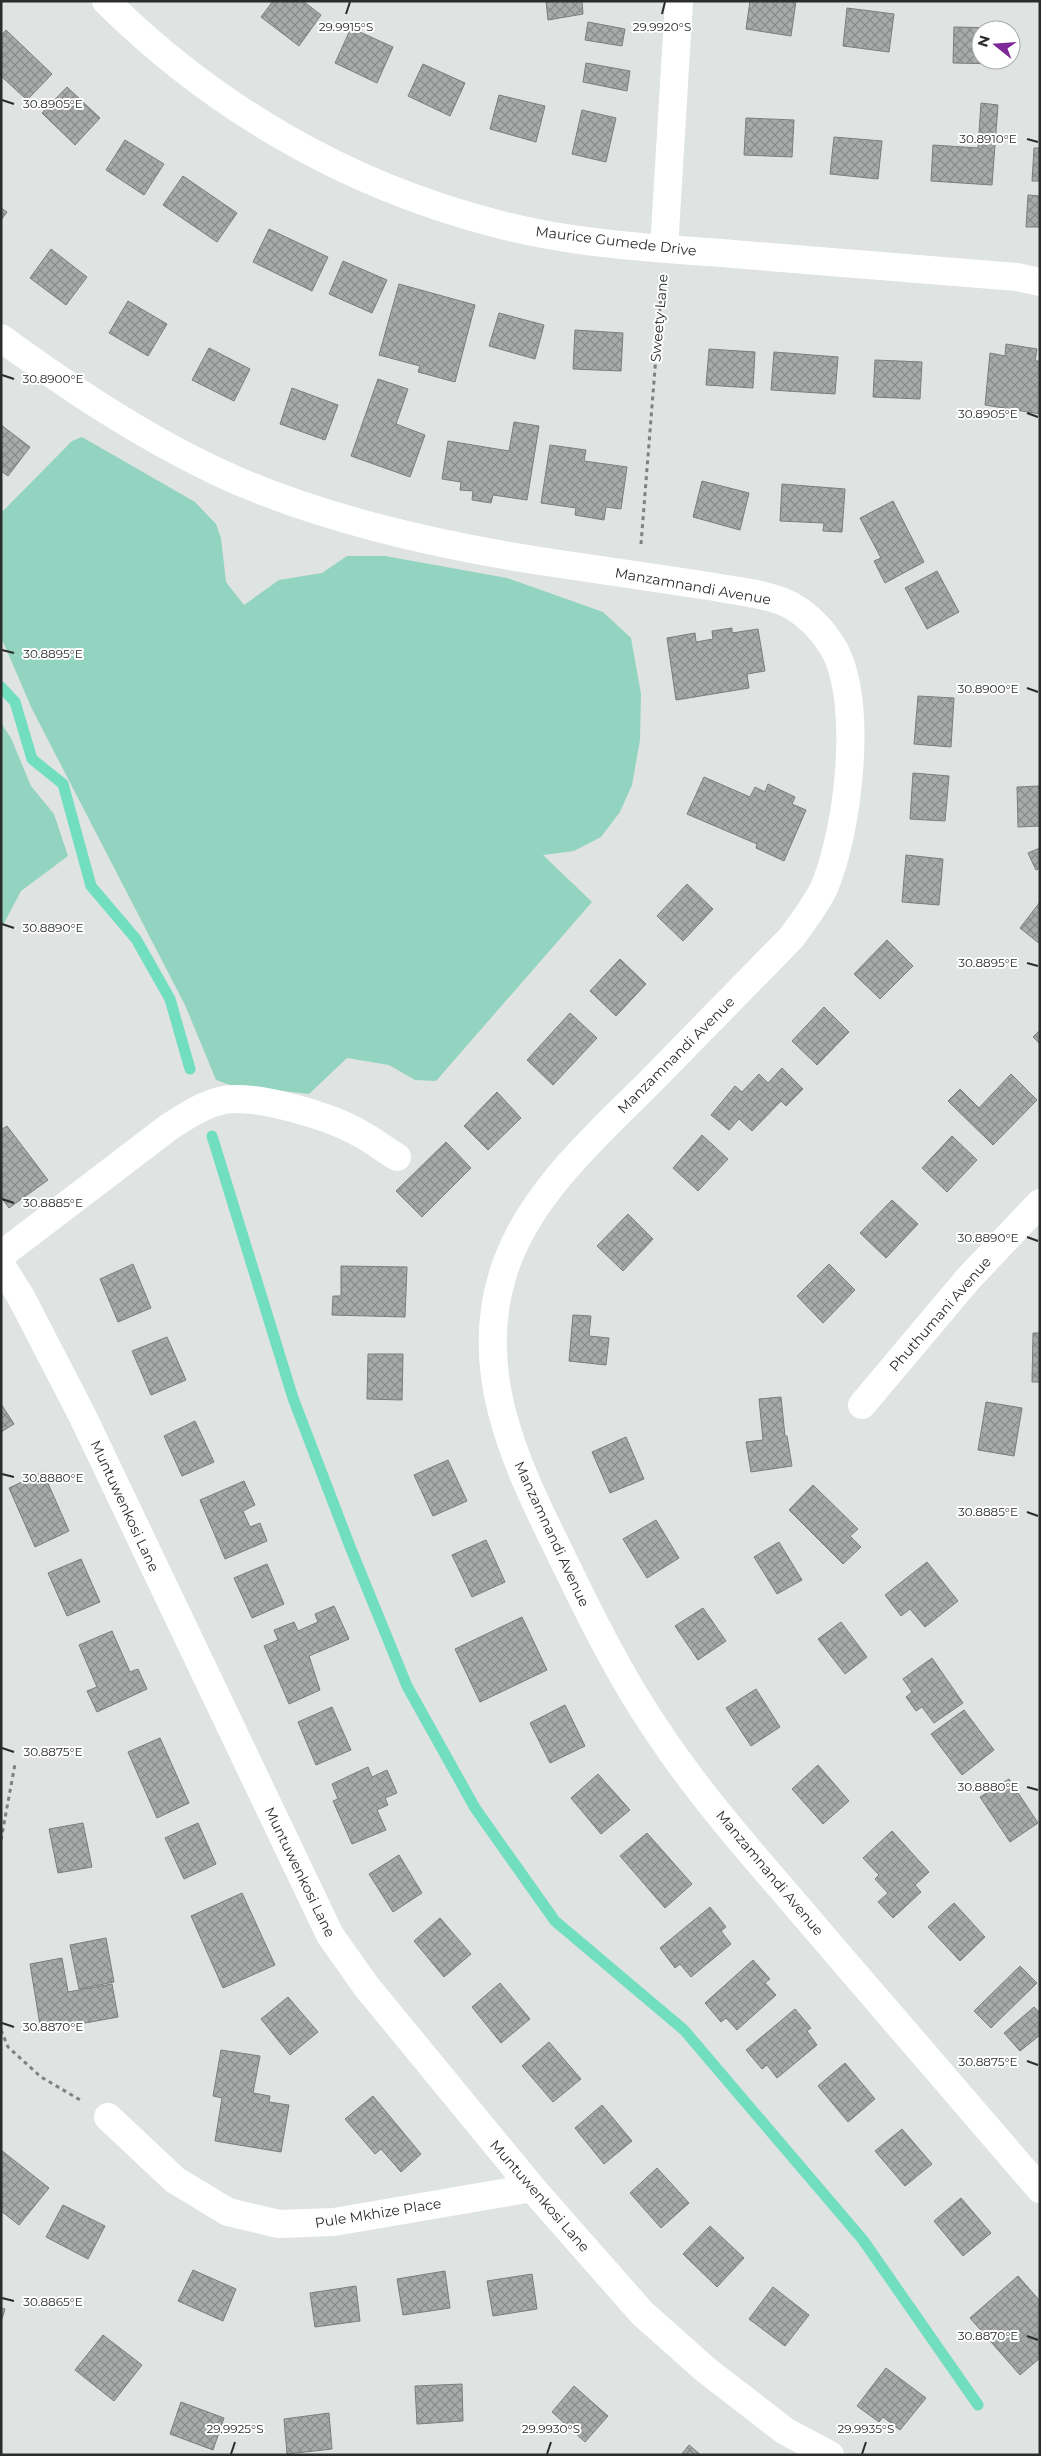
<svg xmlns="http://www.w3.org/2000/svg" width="1041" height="2456" viewBox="0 0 1041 2456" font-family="Montserrat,sans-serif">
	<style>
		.grass { fill: #93d4c0 }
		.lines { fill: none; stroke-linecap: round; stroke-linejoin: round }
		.stream { stroke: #70debf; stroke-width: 11 }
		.building { fill: url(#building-cross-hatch); stroke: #7a7e7d }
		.path { stroke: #7e8180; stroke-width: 3; stroke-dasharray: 4 4; stroke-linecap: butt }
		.minor { stroke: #fff; stroke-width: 28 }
		.tertiary { stroke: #fff; stroke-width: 28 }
		.ticks { fill: none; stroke: #2b2c2c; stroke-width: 2 }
		.labels { text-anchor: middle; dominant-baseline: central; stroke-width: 4; stroke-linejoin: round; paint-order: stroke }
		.street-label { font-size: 14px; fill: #2b2c2c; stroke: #fff }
		.ticks-label { font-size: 12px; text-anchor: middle; fill: #2b2c2c; stroke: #fff; stroke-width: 4; stroke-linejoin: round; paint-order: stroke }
	</style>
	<defs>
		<pattern id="building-cross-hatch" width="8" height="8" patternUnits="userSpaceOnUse" patternTransform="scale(1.25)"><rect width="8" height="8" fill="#a7abaa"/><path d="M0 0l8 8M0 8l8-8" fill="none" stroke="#888b8b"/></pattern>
	</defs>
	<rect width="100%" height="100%" fill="#dfe3e2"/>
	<path class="grass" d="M82,437L195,502L216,524L221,538L226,582L244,605L279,580L322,573L347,556H385L507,578L603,612L631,638L641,694L640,740L632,785L620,812L601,837L574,851L543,855L592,902L436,1081L415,1080L389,1065L347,1058L309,1094L230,1085L216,1080L185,1005L32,709L1,637V513L72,441Z
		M1,723L11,738L31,786L54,814L68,856L21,891L1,929Z"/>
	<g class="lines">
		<path class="stream" d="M1,687L15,702L32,759L63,784L91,886L136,939L170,999L190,1069
			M212,1136L293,1398L351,1549L407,1686L475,1808L555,1921L684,2030L863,2240L978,2405"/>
	</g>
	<path class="building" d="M273,1H303L321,15L299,46L261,17Z
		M546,1H582L583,14L548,20Z
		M750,1H796L791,36L746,29Z
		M847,8L894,14L889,52L843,46Z
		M588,22L625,29L622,46L585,40Z
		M954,27L1001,28V30H981V60H1000V64L953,63Z
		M351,28L393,47L377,83L335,63Z
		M6,30L52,74L27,100L1,76V35Z
		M586,63L630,71L627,91L583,82Z
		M423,64L465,83L450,116L408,96Z
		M67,87L100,118L75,145L42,113Z
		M499,95L545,106L536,142L490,129Z
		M981,103L998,105L992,185L931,181L933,145L978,148Z
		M582,110L616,118L606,162L572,154Z
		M746,118L794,120L792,157L744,155Z
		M834,137L882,141L878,179L830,174Z
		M125,140L164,164L144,195L106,170Z
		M1034,148H1040V181H1032Z
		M183,176L237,213L217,242L163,205Z
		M1028,195L1040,196V227H1026Z
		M1,208L7,212L1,220Z
		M269,229L328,257L312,291L253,262Z
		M51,249L87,277L66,305L30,278Z
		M343,261L387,280L372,313L329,294Z
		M399,284L475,305L455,382L418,372L420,366L379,355Z
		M128,301L167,324L148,356L109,333Z
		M499,313L544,325L535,359L489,346Z
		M575,330L623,333L621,371L573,369Z
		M1006,344L1037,349L1035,361H1040V414L985,405L990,353L1005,356Z
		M209,348L250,369L234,401L192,380Z
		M709,349L755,352L753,388L706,385Z
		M774,352L838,357L835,394L771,390Z
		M875,360L922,362L920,399L873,397Z
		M378,379L408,389L396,424L425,435L410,477L351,456Z
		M292,388L338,405L325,440L280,424Z
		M514,422L539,426L527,500L493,495L491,503L472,500L473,491L460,490L461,482L442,479L448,441L509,451Z
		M1,425L30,447L8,476L1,471Z
		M550,445L586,450L584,461L627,467L621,509L606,507L604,520L575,515L576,508L541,503Z
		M702,481L749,493L740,530L693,517Z
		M782,484L845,489L842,532L823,531L824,523L780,521Z
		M893,501L924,562L885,583L874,561L881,558L860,518Z
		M937,571L959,612L927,629L905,588Z
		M732,628V633L758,629L765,671L747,674L749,688L676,700L667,638L695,633L696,642L713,639L712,631Z
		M918,696L954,698L951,747L914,744Z
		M913,773L949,776L945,821L910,819Z
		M704,777L750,797L755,787L765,792L768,784L795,797L792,804L806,810L784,861L756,848L757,844L687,814Z
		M1040,786V826L1018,827L1017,787Z
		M1040,848V868L1036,870L1028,853Z
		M906,855L943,859L939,905L902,902Z
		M687,884L713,909L683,941L657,916Z
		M1040,902V944L1020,928Z
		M887,940L913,966L880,999L854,974Z
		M620,959L646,984L616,1016L590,991Z
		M824,1007L849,1032L817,1065L792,1041Z
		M570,1013L597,1038L553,1085L527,1060Z
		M1040,1030V1044L1033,1037Z
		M782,1068L803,1089L786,1106L781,1101L752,1131L739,1119L729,1130L711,1115L735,1086L742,1092L759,1074L768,1083Z
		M1011,1074L1037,1100L993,1145L948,1101L960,1089L979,1108Z
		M497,1092L521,1118L488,1150L464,1126Z
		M7,1126L48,1180L9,1208L1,1197V1130Z
		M702,1135L728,1159L698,1191L673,1168Z
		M952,1136L977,1160L947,1192L922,1168Z
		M446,1142L471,1168L422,1217L396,1191Z
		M892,1200L918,1224L886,1258L860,1233Z
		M628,1214L653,1239L623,1271L597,1246Z
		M133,1264L151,1308L118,1322L100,1279Z
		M829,1264L855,1290L823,1323L797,1296Z
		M341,1266L407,1267L405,1317L332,1315L333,1296H341Z
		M573,1315L591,1316L589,1336L609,1338L606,1365L569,1361Z
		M1033,1333H1040V1382H1032Z
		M167,1337L186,1380L151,1395L132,1351Z
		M368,1354H403L402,1400L367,1399Z
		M781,1397L785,1436H787L792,1466L751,1472L746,1442L763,1440L759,1399Z
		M986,1402L1022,1408L1014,1456L978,1450Z
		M1,1404L14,1424L1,1432Z
		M195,1421L214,1462L182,1476L164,1436Z
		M626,1437L644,1479L610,1493L592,1452Z
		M448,1460L467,1501L433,1516L414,1475Z
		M43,1472L69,1531L35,1547L9,1488Z
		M244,1481L255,1505L243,1511L250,1527L260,1523L267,1541L225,1559L200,1500Z
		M813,1485L858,1529L850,1536L861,1547L843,1564L789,1510Z
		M656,1520L679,1558L647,1578L623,1539Z
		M486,1540L505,1582L472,1597L452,1555Z
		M779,1542L802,1580L777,1594L754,1557Z
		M81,1559L100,1602L67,1616L48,1573Z
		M927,1562L958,1601L925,1627L910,1609L901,1616L885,1595Z
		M267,1564L284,1604L252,1618L234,1578Z
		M334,1606L349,1639L309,1656L320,1690L289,1704L264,1646L278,1640L274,1630L294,1622L298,1631L318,1622L315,1614Z
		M703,1608L726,1641L698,1660L675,1626Z
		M522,1617L547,1670L480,1702L455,1649Z
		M841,1622L867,1657L845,1674L818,1639Z
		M112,1631L130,1672L138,1669L147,1689L97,1712L87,1691L97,1687L79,1645Z
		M932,1658L963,1703L934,1723L922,1707L916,1711L906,1697L912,1692L903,1679Z
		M756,1689L780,1727L751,1746L726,1708Z
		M565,1705L585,1746L550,1763L530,1723Z
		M332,1707L351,1750L316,1765L298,1722Z
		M964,1710L994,1750L962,1775L931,1734Z
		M160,1738L189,1803L157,1818L128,1752Z
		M818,1765L849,1801L823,1824L792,1789Z
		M368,1767L372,1777L387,1770L397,1793L385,1798L388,1805L377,1810L386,1830L352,1844L333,1801L338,1799L332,1784Z
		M598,1774L630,1810L601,1834L571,1798Z
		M1009,1779L1038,1823L1010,1842L980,1797Z
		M83,1823L92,1867L58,1873L49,1829Z
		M198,1823L216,1864L184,1879L165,1838Z
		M892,1831L929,1872L915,1885L921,1892L893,1918L878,1902L888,1893L875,1879L879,1875L863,1858Z
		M647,1833L692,1884L665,1908L620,1856Z
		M399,1855L422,1893L393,1912L369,1874Z
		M242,1893L275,1965L223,1988L191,1916Z
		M954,1903L985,1937L960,1961L928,1927Z
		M710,1907L726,1927L721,1931L731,1944L691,1977L680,1964L675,1968L660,1948Z
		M440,1918L471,1954L444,1977L414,1941Z
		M106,1938L114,1982L79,1989L70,1945Z
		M62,1958L68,1992L112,1984L118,2017L41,2031L30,1964Z
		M753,1960L770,1979L765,1983L776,1995L737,2030L726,2018L721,2022L705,2003Z
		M1020,1966L1037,1983L991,2028L974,2011Z
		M500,1983L530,2019L501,2043L472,2007Z
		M288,1997L318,2032L290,2055L261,2019Z
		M1034,2007L1040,2013V2035L1020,2051L1004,2033Z
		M795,2009L811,2028L807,2031L817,2045L777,2078L767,2065L762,2069L746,2050Z
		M549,2042L581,2079L553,2102L522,2066Z
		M221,2050L260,2056L253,2093L270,2096L269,2102L289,2105L281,2152L215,2141L222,2098L213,2096Z
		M845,2063L875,2099L848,2122L818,2086Z
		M373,2096L421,2154L401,2172L381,2149L375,2154L345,2119Z
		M602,2105L632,2141L604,2164L575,2128Z
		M902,2129L932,2164L905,2186L875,2151Z
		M1,2150L49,2188L19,2225L1,2211Z
		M657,2168L689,2203L661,2228L630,2193Z
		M961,2198L991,2233L963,2256L934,2221Z
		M63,2205L105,2226L88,2259L46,2237Z
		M710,2226L744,2258L717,2287L683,2254Z
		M193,2270L236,2289L223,2321L178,2301Z
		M445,2271L450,2308L403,2315L397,2279Z
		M532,2274L537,2309L493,2316L487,2281Z
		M1018,2276L1040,2301V2358L1020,2375L970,2318Z
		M356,2286L360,2321L315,2327L310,2293Z
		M773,2287L809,2315L785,2346L749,2319Z
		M1,2308L5,2309L1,2322Z
		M103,2335L142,2365L114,2401L75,2370Z
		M886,2368L926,2398L900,2430L883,2417L879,2422L857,2406Z
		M462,2384L463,2421L417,2424L415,2386Z
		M574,2386L608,2416L585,2442L552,2412Z
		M181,2402L224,2418L213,2450L170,2434Z
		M329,2413L332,2449L287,2454L284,2419Z
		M689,2445L701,2455H681Z"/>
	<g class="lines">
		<path class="path" d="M641,544L662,281
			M1,1840L15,1764
			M1,2030L8,2047L41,2077L82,2101"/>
		<path class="minor" d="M664,249L679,1
			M1,338C70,388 141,436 218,472C313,517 437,545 540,561C599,570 657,578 715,587C740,592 770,594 792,606C809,616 824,632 834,649C864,704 848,832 824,888C815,906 803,922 791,938C744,986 697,1034 650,1082C597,1135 533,1191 507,1262C469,1364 513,1458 558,1549C588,1611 619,1675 658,1732C705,1803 763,1866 818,1931C892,2017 966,2103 1040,2189
			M1,1255L169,1127C186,1116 204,1104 224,1100C257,1094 332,1117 361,1134C374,1141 385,1150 397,1157
			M1,1265L21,1297L82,1415L330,1935L366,1986L532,2188L642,2313L706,2370L785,2431L830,2455
			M862,1405L968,1279L1040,1203
			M108,2117L175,2180L228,2212L279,2224L334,2222L532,2188"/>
		<path class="tertiary" d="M106,1C214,108 347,185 494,223C571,244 653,248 733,254C827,262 922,269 1017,277L1040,282"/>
	</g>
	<path class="ticks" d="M346,14L350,2M662,14L665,2M2,100L14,104M1027,139L1038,142M2,375L14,379M1027,413L1038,417M2,650L14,653M1027,688L1038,692M2,924L14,928M1027,963L1038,966M2,1199L14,1203M1027,1237L1038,1241M2,1474L14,1477M1027,1512L1038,1516M2,1748L14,1752M1027,1787L1038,1790M2,2023L14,2027M1027,2061L1038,2065M2,2298L14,2301M1027,2336L1038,2340M231,2454L235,2442M547,2454L551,2442M862,2454L866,2442"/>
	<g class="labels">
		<g class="street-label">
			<text transform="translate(616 241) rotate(7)">Maurice Gumede Drive</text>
			<text transform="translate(659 318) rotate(-85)">Sweety Lane</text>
			<text transform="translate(693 586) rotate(10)">Manzamnandi Avenue</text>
			<text transform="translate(676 1055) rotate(-45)">Manzamnandi Avenue</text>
			<text transform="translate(940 1314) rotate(-49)">Phuthumani Avenue</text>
			<text transform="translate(125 1506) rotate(65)">Muntuwenkosi Lane</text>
			<text transform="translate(552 1534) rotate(65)">Manzamnandi Avenue</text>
			<text transform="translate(300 1872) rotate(64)">Muntuwenkosi Lane</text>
			<text transform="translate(770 1873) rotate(50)">Manzamnandi Avenue</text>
			<text transform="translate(540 2196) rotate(49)">Muntuwenkosi Lane</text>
			<text transform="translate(378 2213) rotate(-9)">Pule Mkhize Place</text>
		</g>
	</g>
	<g class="ticks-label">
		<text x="346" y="31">29.9915°S</text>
		<text x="662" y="31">29.9920°S</text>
		<text x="53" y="108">30.8905°E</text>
		<text x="988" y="143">30.8910°E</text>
		<text x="53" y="383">30.8900°E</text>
		<text x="988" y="418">30.8905°E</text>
		<text x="53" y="658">30.8895°E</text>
		<text x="988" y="693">30.8900°E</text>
		<text x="53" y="932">30.8890°E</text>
		<text x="988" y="967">30.8895°E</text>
		<text x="53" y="1207">30.8885°E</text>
		<text x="988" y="1242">30.8890°E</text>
		<text x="53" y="1482">30.8880°E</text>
		<text x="988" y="1516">30.8885°E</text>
		<text x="53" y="1756">30.8875°E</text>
		<text x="988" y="1791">30.8880°E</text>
		<text x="53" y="2031">30.8870°E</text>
		<text x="988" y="2066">30.8875°E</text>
		<text x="53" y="2306">30.8865°E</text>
		<text x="988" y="2340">30.8870°E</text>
		<text x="235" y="2433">29.9925°S</text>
		<text x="551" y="2433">29.9930°S</text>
		<text x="866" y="2433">29.9935°S</text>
	</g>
	<rect width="1041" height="2456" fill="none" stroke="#2b2c2c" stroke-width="5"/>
	<g transform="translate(996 45) rotate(287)"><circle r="24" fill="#ffffff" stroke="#aaabab"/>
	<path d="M0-4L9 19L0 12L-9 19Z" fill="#7e2998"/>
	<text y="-8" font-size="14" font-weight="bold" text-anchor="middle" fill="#2b2c2c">N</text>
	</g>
</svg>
